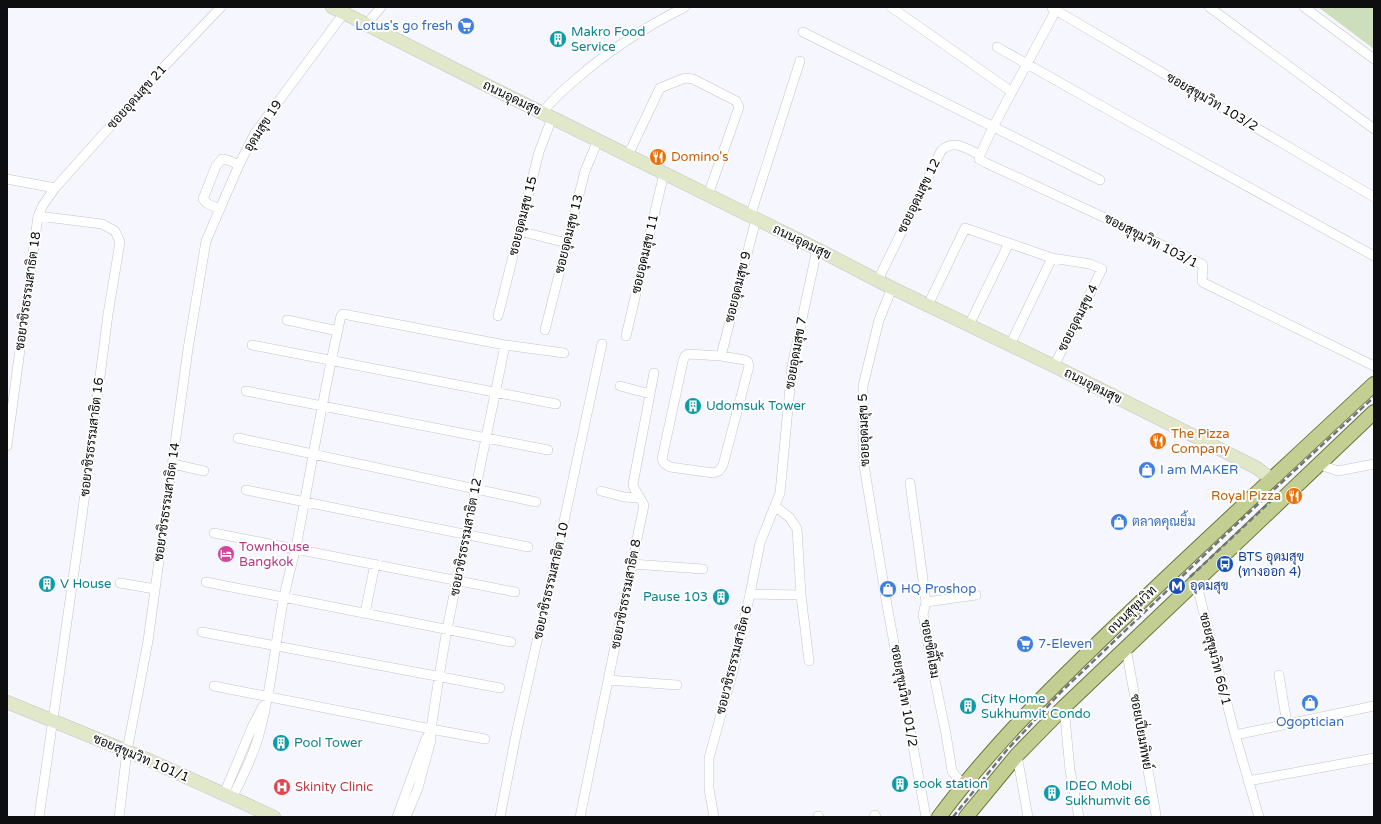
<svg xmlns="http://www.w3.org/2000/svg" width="1381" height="824" viewBox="0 0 1381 824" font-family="'Varela Round',Sarabun,sans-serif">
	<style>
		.green { fill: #cddebd }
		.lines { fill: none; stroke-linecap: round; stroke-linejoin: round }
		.street-casing { stroke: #c3c4cb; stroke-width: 10 }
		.secondary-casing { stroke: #c3c4cb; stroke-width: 14 }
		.primary-casing { stroke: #6a7636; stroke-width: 16 }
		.street { stroke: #fff; stroke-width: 9 }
		.secondary { stroke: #e1e7c9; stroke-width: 13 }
		.primary { stroke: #c3ce93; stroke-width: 14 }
		.rail { stroke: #727277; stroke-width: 2.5; stroke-dasharray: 6 3; stroke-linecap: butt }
		.labels { text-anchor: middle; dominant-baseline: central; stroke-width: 4; stroke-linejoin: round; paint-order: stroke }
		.shop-label { font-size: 13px; fill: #366cbe; stroke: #fff; text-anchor: start }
		.culture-label { font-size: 13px; fill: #0d838f; stroke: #fff; text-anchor: start }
		.street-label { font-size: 13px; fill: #0e0e10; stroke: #fff }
		.food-label { font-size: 13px; fill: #c56008; stroke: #fff; text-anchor: start }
		.hotel-label { font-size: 13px; fill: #b23c85; stroke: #fff; text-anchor: start }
		.transit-label { font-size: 13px; fill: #164399; stroke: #fff; text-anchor: start }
		.health-label { font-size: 13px; fill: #be3a42; stroke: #fff; text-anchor: start }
	</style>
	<rect width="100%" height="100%" fill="#f6f6fe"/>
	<path class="green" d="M1318,7H1374V49Z"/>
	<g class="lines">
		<g class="street-casing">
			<path id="street" d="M891,7L1012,92
				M1209,7L1374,129
				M1304,7L1374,59
				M1052,8L1374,197
				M1056,10L993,127L980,155L979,159L986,163L1101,216L1202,264L1203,266L1202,281L1204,283L1374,366
				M367,24L381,7
				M803,32L1100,180
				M997,47L1130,122L1374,256
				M542,113C552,100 563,90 575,80C608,51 645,27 685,7
				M628,155L660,88L685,78L693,79L736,101L739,107L708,195
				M7,179L55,188
				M220,209L208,204L203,199L216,166L222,159L228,160L239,165
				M38,216L102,224L115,231L120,242L108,314L82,516L39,817
				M750,217L800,61
				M519,231L567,243
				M878,280L941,151C953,138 967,149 980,155
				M892,288L879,320L863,386L864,465L887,605L926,817
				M928,305L965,228L1052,258L1090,264L1102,269L1054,366
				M498,316L539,152L552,118
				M287,320L338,331
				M969,325L1009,243
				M545,330L585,171L598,140
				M626,336L664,173
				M252,345L556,404
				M1010,345L1052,258
				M688,354L721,356L745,360L748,362L749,366L723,465L719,471L713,473L670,467L664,463L662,459L683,361L685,356Z
				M721,356L756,219
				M620,386L650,394
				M246,391L548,450
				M238,438L536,502
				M7,446L38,216L43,205L55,188L159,72L221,7
				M173,464L204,471
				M1318,464L1338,471L1374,464
				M910,483L926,602L923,614L931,661L946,734L952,771L964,786
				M246,490L528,547
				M601,491L624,497L640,498
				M775,506L790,518L797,529L801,595L809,661
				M214,533L515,592
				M632,564L703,569
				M206,582L511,642
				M1196,582L1234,731L1259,817
				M120,583L155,589
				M750,594L801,595
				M926,602L976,595
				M365,613L375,564
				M202,632L500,688
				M1126,648L1156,815
				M1279,675L1287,724
				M608,680L677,685
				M214,686L431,729L485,739
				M1064,707L1070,770L1079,817
				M1235,735L1374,706
				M1017,755L1028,817
				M1248,781L1374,758
				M224,794L253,725L263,706
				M232,798C243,776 254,754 260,731C272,687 275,642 284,597C287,581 292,564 296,547C311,470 323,393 341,316L343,314L505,345L564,353
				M818,816L819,817
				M119,817L127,751L148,641L188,349L206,241L239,165L255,133L344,13
				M397,817L425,741L429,734
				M406,817L418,788L431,740V729L439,677L447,629L505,345
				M500,817L517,730L561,535L602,344
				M580,817L644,505L634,488L633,484L654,373
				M714,817L709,789V758L733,671L750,594L760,543L780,493L792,366L817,249
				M874,817L875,815L876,817"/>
		</g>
		<g class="secondary-casing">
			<path id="secondary" d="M332,7L484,84L817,249L892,288L1054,366L1188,433L1257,468L1271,479
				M7,702L151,761L274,817"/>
		</g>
		<g class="primary-casing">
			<path id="primary" d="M939,817C994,743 1060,679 1126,616C1208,538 1291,461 1374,384
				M966,817L1017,755L1064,707L1374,412"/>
		</g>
		<use href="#street" class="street"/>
		<use href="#secondary" class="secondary"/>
		<use href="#primary" class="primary"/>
		<path class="rail" d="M1190,577L1273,499
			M953,817L1006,751L1061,692L1240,521L1374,397"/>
	</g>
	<defs>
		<g id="supermarket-disc" transform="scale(0.9)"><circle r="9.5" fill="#3f7fe0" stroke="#fff"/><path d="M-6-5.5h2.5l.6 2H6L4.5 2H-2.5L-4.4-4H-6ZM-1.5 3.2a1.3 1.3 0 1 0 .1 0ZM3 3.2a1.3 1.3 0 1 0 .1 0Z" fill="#fff"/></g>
		<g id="building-disc" transform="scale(0.9)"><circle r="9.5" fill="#0f9aa8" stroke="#fff"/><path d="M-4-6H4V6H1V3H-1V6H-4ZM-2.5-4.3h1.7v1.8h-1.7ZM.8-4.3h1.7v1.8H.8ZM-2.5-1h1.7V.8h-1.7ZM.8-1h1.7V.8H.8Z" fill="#fff"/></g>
		<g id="restaurant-disc" transform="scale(0.9)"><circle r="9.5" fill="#e8710a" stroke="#fff"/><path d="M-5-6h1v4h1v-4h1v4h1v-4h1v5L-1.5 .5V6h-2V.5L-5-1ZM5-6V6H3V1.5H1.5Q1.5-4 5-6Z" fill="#fff"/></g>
		<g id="shop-disc" transform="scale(0.9)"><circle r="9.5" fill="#3f7fe0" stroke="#fff"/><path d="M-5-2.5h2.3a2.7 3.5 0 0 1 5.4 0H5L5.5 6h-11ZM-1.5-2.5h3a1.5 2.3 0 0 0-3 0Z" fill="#fff"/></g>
		<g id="hotel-disc" transform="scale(0.9)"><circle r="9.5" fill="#d1479c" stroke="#fff"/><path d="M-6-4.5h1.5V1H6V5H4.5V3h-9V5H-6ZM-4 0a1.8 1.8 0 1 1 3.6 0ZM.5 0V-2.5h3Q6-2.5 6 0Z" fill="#fff"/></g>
		<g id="bus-disc" transform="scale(0.9)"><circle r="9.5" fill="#1a4fb4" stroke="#fff"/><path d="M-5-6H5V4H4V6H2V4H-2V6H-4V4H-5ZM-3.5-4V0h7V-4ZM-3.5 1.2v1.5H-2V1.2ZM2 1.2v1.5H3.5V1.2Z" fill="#fff"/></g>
		<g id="metro-disc" transform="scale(0.9)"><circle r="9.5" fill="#1a4fb4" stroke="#fff"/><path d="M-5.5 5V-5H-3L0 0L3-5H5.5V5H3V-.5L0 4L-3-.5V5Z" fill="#fff"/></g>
		<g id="hospital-disc" transform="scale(0.9)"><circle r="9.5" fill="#e0444e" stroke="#fff"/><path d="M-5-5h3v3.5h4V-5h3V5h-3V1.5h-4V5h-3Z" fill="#fff"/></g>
	</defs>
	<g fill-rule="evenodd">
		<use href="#supermarket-disc" x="466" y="26"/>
		<use href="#building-disc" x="558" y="39"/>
		<use href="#restaurant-disc" x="658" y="157"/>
		<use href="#building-disc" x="693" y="406"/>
		<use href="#restaurant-disc" x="1158" y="441"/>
		<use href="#shop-disc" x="1147" y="470"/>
		<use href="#restaurant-disc" x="1294" y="496"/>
		<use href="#shop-disc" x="1119" y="522"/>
		<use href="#hotel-disc" x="226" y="554"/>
		<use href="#bus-disc" x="1225" y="564"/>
		<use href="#building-disc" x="47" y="584"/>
		<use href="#metro-disc" x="1177" y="586"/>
		<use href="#shop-disc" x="888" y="589"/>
		<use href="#building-disc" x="721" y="597"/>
		<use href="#supermarket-disc" x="1025" y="644"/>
		<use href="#shop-disc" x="1310" y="703"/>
		<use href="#building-disc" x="968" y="706"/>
		<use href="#building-disc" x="281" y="743"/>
		<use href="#building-disc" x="900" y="784"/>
		<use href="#hospital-disc" x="282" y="787"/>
		<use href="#building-disc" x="1052" y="793"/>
	</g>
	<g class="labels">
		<g class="shop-label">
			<text x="453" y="26" text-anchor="end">Lotus's go fresh</text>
			<text x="1160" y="470">I am MAKER</text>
			<text x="1132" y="522">ตลาดคุณยิ้ม</text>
			<text x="901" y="589">HQ Proshop</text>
			<text x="1038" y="644">7-Eleven</text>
			<text x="1310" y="722" text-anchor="middle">Ogoptician</text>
		</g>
		<g class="culture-label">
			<text x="571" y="32">Makro Food<tspan x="571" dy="15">Service</tspan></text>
			<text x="706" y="406">Udomsuk Tower</text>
			<text x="60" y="584">V House</text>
			<text x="708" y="597" text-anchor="end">Pause 103</text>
			<text x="981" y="699">City Home<tspan x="981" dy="15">Sukhumvit Condo</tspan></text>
			<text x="294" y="743">Pool Tower</text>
			<text x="913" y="784">sook station</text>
			<text x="1065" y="786">IDEO Mobi<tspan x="1065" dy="15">Sukhumvit 66</tspan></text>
		</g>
		<g class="street-label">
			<text transform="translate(137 97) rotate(-48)">ซอยอุดมสุข 21</text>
			<text transform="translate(512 98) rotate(26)">ถนนอุดมสุข</text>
			<text transform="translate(1212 102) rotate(30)">ซอยสุขุมวิท 103/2</text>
			<text transform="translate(263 126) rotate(-57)">อุดมสุข 19</text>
			<text transform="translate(919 196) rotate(-64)">ซอยอุดมสุข 12</text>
			<text transform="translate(523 216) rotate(-76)">ซอยอุดมสุข 15</text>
			<text transform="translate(569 234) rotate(-76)">ซอยอุดมสุข 13</text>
			<text transform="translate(1151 241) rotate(27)">ซอยสุขุมวิท 103/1</text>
			<text transform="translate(802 242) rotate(26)">ถนนอุดมสุข</text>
			<text transform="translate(645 254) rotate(-77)">ซอยอุดมสุข 11</text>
			<text transform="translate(738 287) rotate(-76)">ซอยอุดมสุข 9</text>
			<text transform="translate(28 291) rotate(-82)">ซอยวชิรธรรมสาธิต 18</text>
			<text transform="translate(1078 318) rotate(-63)">ซอยอุดมสุข 4</text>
			<text transform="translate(796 353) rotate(-80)">ซอยอุดมสุข 7</text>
			<text transform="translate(1093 386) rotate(27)">ถนนอุดมสุข</text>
			<text transform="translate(864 430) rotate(-92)">ซอยอุดมสุข 5</text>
			<text transform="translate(92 437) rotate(-83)">ซอยวชิรธรรมสาธิต 16</text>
			<text transform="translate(167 502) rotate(-82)">ซอยวชิรธรรมสาธิต 14</text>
			<text transform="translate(466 537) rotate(-79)">ซอยวชิรธรรมสาธิต 12</text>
			<text transform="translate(551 581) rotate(-77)">ซอยวชิรธรรมสาธิต 10</text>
			<text transform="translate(626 594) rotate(-79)">ซอยวชิรธรรมสาธิต 8</text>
			<text transform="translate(1132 610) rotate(-44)">ถนนสุขุมวิท</text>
			<text transform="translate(930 649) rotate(80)">ซอยซิตี้โฮม</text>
			<text transform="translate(1215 659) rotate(76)">ซอยสุขุมวิท 66/1</text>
			<text transform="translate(734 660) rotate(-76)">ซอยวชิรธรรมสาธิต 6</text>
			<text transform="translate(904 696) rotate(80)">ซอยสุขุมวิท 101/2</text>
			<text transform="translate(1141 732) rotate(80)">ซอยเปี่ยมทิพย์</text>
			<text transform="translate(141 758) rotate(23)">ซอยสุขุมวิท 101/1</text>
		</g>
		<g class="food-label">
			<text x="671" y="157">Domino's</text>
			<text x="1171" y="434">The Pizza<tspan x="1171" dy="15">Company</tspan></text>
			<text x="1281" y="496" text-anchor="end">Royal Pizza</text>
		</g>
		<g class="hotel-label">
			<text x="239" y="547">Townhouse<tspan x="239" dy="15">Bangkok</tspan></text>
		</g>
		<g class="transit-label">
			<text x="1238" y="557">BTS อุดมสุข<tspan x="1238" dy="15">(ทางออก 4)</tspan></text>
			<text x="1190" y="586">อุดมสุข</text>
		</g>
		<g class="health-label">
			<text x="295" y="787">Skinity Clinic</text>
		</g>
	</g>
	<rect width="1381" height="824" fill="none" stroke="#0e0e10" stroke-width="16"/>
</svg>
